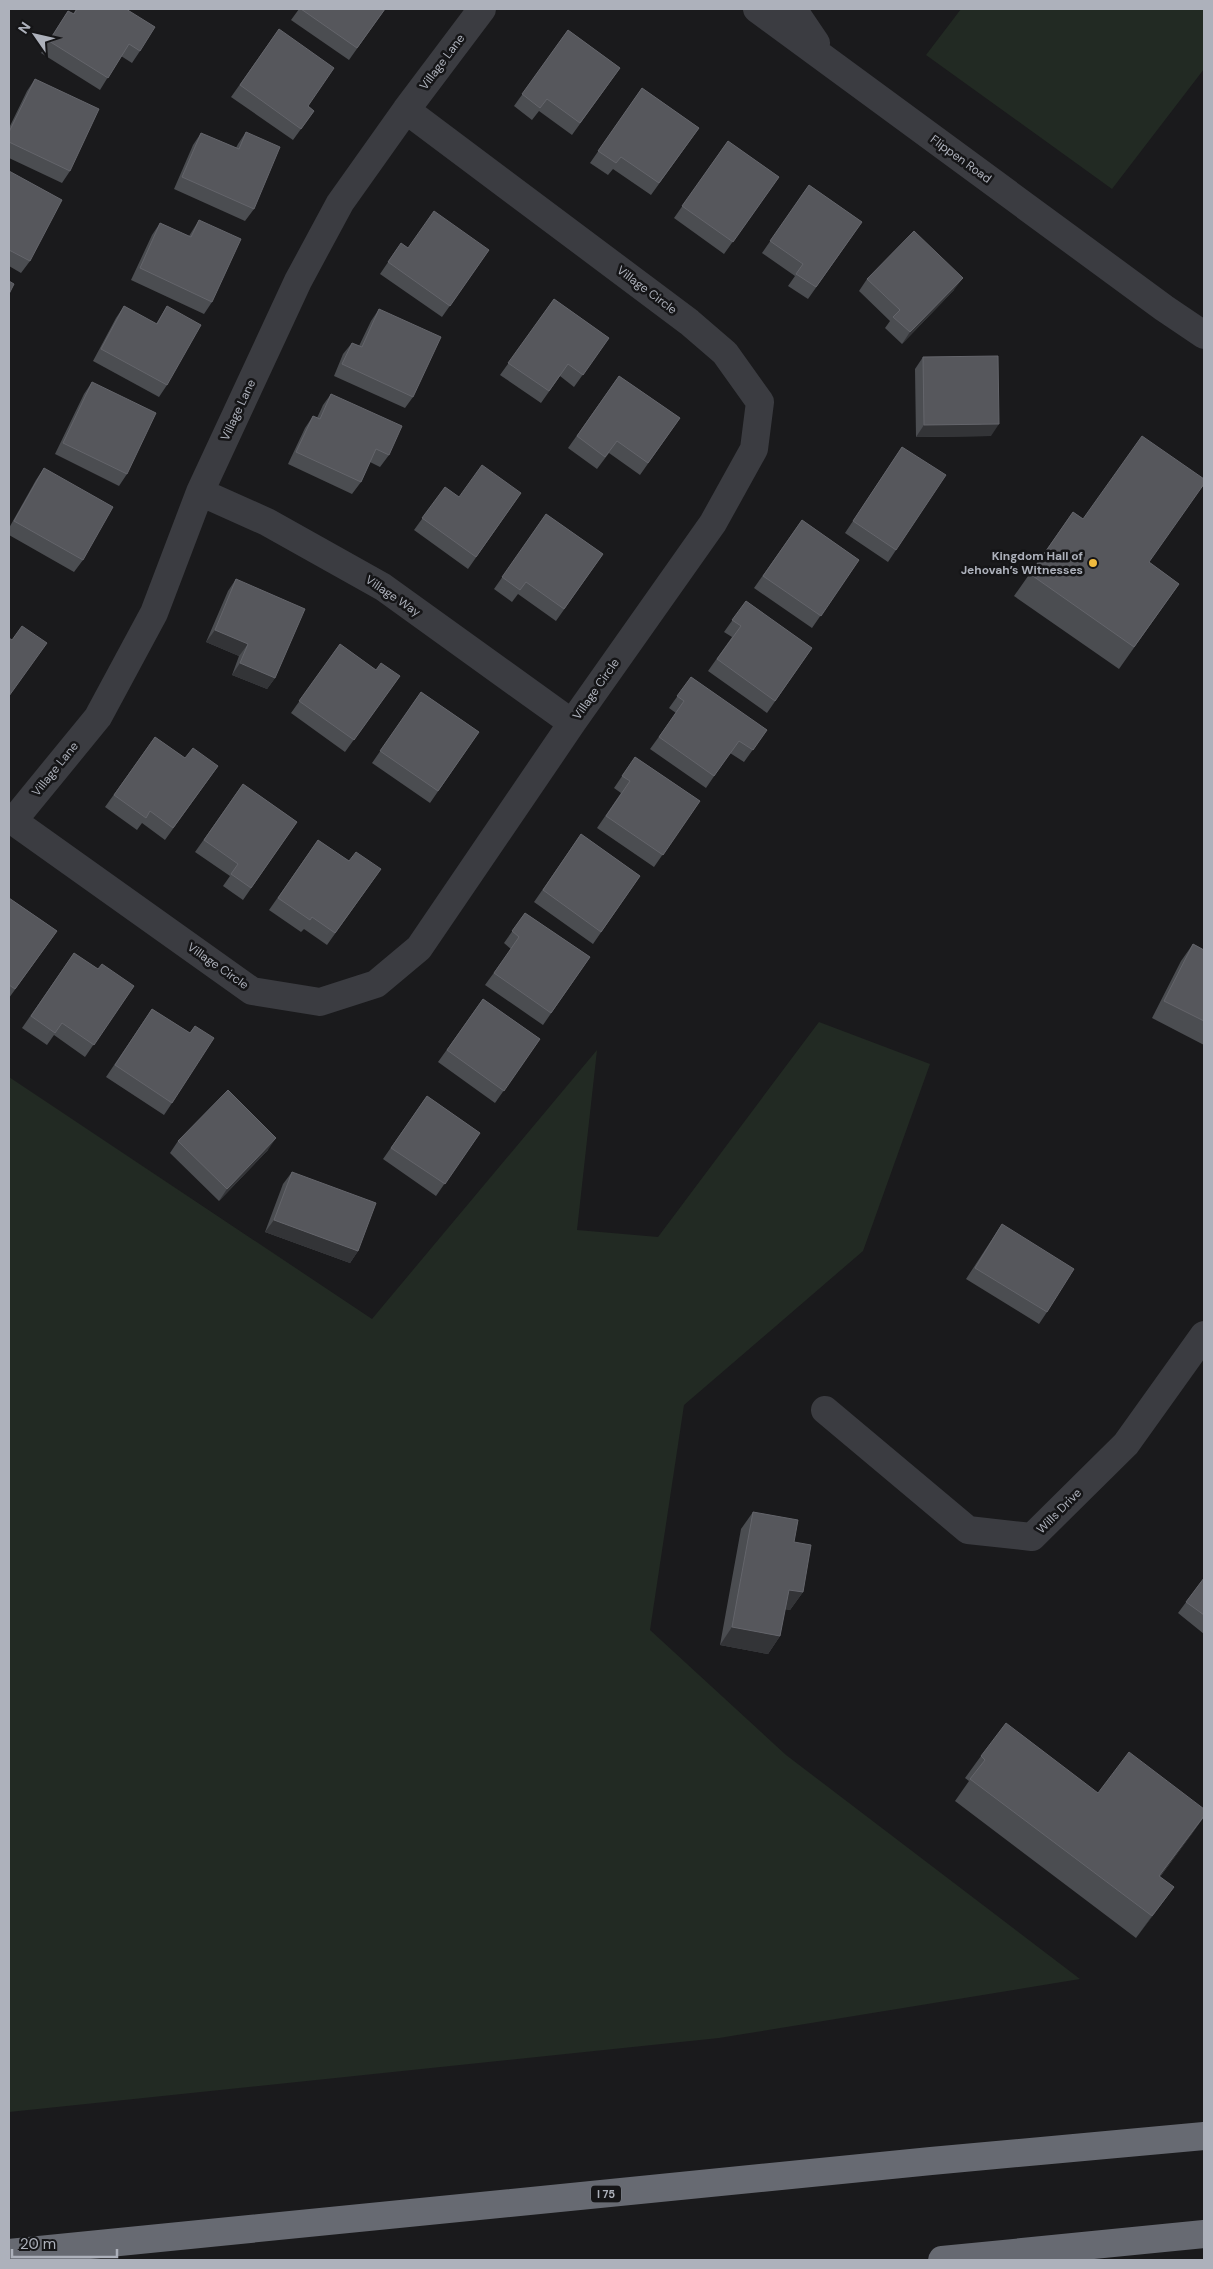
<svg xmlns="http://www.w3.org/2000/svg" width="1213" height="2269" viewBox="0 0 1213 2269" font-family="'DM Sans',sans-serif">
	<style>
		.green { fill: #222a23 }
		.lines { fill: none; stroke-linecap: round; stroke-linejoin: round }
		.minor { stroke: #3b3c41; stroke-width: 28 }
		.highway { stroke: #676a72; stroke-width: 28 }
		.wall { fill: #4b4d51 }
		.shaded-wall { fill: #333437 }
		.building { fill: #56575c; stroke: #64656b }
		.poi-dot { fill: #f0ba3e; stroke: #151517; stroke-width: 2 }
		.labels { text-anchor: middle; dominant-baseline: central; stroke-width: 5; stroke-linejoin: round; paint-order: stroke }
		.shield { fill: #151517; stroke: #7f828a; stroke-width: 1 }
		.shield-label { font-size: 11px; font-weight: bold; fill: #adb1bb }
		.street-label { font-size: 12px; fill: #adb1bb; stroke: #151517 }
		.poi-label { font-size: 12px; font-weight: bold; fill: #adb1bb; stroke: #151517; text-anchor: end }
	</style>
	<rect width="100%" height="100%" fill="#1a1a1c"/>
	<path class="green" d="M961,9H1204V69L1112,189L926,55Z
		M819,1022L930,1064L863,1251L684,1405L650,1630L786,1755L1080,1979L719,2038L9,2112V1077L372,1319L597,1050L577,1230L658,1237Z"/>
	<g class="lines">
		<path class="minor" d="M757,9L1164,308L1204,335
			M793,9L816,43
			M200,492L267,522L383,587L572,723
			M9,818L252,991L320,1002L376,984L419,948L572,723L713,523L754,449L760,402L725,353L689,322L406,110
			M13,821L98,717L154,613L200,492L298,281L340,203L406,110L482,9
			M825,1410L968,1530L1032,1537L1126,1444L1204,1335"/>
		<path class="highway" d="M9,2253L931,2161L1204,2136
			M942,2260L1204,2234"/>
	</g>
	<path class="wall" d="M76,9H126L140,51L132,63L121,56L100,90L41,53L68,11L73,14Z
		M299,9H385L349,60L291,20Z
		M279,29L308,106L314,111L293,140L231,97Z
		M568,30L620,68L572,135L539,111L532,120L514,106Z
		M35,79L70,171L62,183L9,158V128L27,91Z
		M642,88L699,128L651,195L613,169L608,175L590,163Z
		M246,132L254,209L245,221L174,189L193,145L201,133L236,148L238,144Z
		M728,141L779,177L724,254L674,218Z
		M9,171L30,261L21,273L9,266Z
		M809,185L862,222L808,299L788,286L795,276L762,253Z
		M199,220L212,302L204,314L131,280L152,235L160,223L189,236Z
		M401,243L408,248L489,250L442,317L380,274Z
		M867,279L954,290L902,344L885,328L890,321L859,291Z
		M554,299L609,338L574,387L560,376L541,403L500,375Z
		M124,306L156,324L167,306V385L159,397L93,361L116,318Z
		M379,309L413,397L405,408L334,376L343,354L352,343L359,346L371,321Z
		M923,357L991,436L916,437L915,369Z
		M619,376L680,418L640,475L609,453L597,469L568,448Z
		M92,382L127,474L119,486L55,454L84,394Z
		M331,394L389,455L380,467L370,462L361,482L352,494L288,464L305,428L313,416L317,418L323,405Z
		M902,447L896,550L888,562L845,533Z
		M44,468L83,560L74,572L9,535V528L36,480Z
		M445,487L459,497L521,493L468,569L414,530Z
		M1073,512L1149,562L1179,584L1119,669L1014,596Z
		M546,514L603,554L556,621L518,594L512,602L494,589Z
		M802,520L859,560L812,628L754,588Z
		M236,579L275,678L267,689L232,675L239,656L206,642L228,591Z
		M746,601L812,648L767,713L708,671L732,637L724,632Z
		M340,644L376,670L400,676L345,752L291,713Z
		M691,677L767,730L744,762L730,753L706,788L650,749L676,713L669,708Z
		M421,692L479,732L430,803L372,763Z
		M155,737L185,758L218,766L165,840L142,823L137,830L105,807Z
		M635,757L700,801L654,867L597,828L621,793L614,788Z
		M243,784L297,822L243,900L223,886L230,876L195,852Z
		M581,834L640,876L593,944L534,902Z
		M318,840L349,861L381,869L327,945L304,929L301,932L269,910Z
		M9,898L57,931L9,998Z
		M525,913L590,957L543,1025L485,985L511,949L504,943Z
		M1193,944L1204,950V1045L1152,1018L1181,961Z
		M74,953L98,969L134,986L85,1057L54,1035L47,1045L22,1028Z
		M483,999L540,1039L495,1103L438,1062Z
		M152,1009L190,1033L195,1026L172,1103L164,1115L106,1077Z
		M427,1096L480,1133L436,1196L383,1159Z
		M178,1141L268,1150L219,1201L170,1153Z
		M292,1172L358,1251L350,1263L265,1232L283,1184Z
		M1002,1224L1047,1312L1039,1324L966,1279Z
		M753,1512L794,1542L803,1592L790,1610L785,1609L780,1636L768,1654L720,1645L741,1529Z
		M1204,1578V1634L1178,1613Z
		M981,1756L1098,1793L1204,1817L1160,1877L1174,1887L1136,1938L955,1801L969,1781L965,1778Z"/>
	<path class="shaded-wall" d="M963,278L954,290L902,344L910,332Z
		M999,424L991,436L916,437L924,425Z
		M215,630L248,644L239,656L206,642Z
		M240,663L275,678L267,689L232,675Z
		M276,1138L268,1150L219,1201L227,1189Z
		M274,1220L358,1251L350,1263L265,1232Z
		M789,1590L803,1592L790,1610L777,1608Z
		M732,1627L780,1636L768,1654L720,1645Z
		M1204,1816L1192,1834L1144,1898L1159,1876Z
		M1174,1887L1158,1909L1136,1938L1152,1916Z"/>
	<path class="building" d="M77,9H126L155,27L140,51L129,44L108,78L49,41L68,11L74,14Z
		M301,9H385L357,48Z
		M279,29L334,68L308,106L314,111L301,129L240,85Z
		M568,30L620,68L580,123L547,99L540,108L522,94Z
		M35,79L99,109L70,171L9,142V132Z
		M642,88L699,128L659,183L621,157L616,163L598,151Z
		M246,132L280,147L254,209L182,177L201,133L239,149Z
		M728,141L779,177L733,242L682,206Z
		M9,171L62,200L30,261L9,250Z
		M809,185L862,222L816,287L796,274L803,264L770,241Z
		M434,211L489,250L450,306L388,262L401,243L408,248Z
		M199,220L241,239L212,302L140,268L160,223L191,237Z
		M914,231L963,278L910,332L893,317L900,310L867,279Z
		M9,281L14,284L9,294Z
		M554,299L609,338L583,375L568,364L549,391L508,363Z
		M124,306L157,324L167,306L201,325L167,385L101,349Z
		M379,309L441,337L413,397L342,364L352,343L362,347Z
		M998,356L999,424L924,425L923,357Z
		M619,376L680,418L648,463L617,441L605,457L577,436Z
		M92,382L156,413L127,474L63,443Z
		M331,394L402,426L389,455L376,449L361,482L296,452L313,416L320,419Z
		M1142,436L1204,479V484L1149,562L1179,584L1134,647L1030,574L1073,512L1083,519Z
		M902,447L946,475L896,550L853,521Z
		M482,465L521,493L476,557L422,518L445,487L459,497Z
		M44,468L113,507L83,560L14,521Z
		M546,514L603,554L564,609L526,582L520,590L502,577Z
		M802,520L859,560L821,616L763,576Z
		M236,579L305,609L275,678L240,663L248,644L215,630Z
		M746,601L812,648L775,701L717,659L741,626L732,620Z
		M22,626L47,643L9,696V638L12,640Z
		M340,644L376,670L381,663L400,676L354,740L299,701Z
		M691,677L767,730L753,750L739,741L714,776L659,737L684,701L677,696Z
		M421,692L479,732L438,791L380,751Z
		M155,737L185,758L193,748L218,766L173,828L150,811L146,818L114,795Z
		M635,757L700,801L663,855L606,816L630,781L622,776Z
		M243,784L297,822L251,888L231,874L238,864L204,840Z
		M581,834L640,876L601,932L543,890Z
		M318,840L349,861L356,852L381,869L335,933L312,917L310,920L278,898Z
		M9,898L57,931L15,989L9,985Z
		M525,913L590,957L551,1013L494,973L519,937L512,931Z
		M1193,944L1204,950V1021L1164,1001Z
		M74,953L98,969L102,964L134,986L94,1045L62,1023L55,1033L31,1016Z
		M483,999L540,1039L504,1091L447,1050Z
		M152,1009L190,1033L195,1026L214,1038L172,1103L115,1065Z
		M228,1090L276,1138L227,1189L178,1141Z
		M427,1096L480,1133L445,1184L391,1148Z
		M292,1172L376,1203L358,1251L274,1220Z
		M1002,1224L1074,1269L1047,1312L975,1268Z
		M753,1512L798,1520L794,1542L811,1545L803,1592L789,1590L780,1636L732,1627Z
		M1204,1578V1615L1186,1602Z
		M1006,1723L1098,1793L1129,1752L1204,1809V1816L1159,1876L1174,1887L1152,1916L970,1779L985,1760L981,1756Z"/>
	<circle class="poi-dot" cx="1093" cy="563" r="5"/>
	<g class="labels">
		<rect class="shield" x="591" y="2185.5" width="30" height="17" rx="4"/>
		<g class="shield-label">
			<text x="606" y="2194">I 75</text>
		</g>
		<g class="street-label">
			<text transform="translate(442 62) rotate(-53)">Village Lane</text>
			<text transform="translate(961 159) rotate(36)">Flippen Road</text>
			<text transform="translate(647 290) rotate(37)">Village Circle</text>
			<text transform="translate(238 410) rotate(-65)">Village Lane</text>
			<text transform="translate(393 596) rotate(34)">Village Way</text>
			<text transform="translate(596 689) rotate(-55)">Village Circle</text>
			<text transform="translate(55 769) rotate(-51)">Village Lane</text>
			<text transform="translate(218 966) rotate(35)">Village Circle</text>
			<text transform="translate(1059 1511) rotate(-45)">Wills Drive</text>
		</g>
		<g class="poi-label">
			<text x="1083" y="556">Kingdom Hall of<tspan x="1083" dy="14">Jehovah’s Witnesses</tspan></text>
		</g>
	</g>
	<rect width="1213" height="2269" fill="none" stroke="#adb1bb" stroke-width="20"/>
	<g transform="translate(35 35) rotate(304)" stroke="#151517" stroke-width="4" paint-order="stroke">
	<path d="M0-4L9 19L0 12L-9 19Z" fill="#adb1bb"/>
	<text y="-8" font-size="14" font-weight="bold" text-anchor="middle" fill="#adb1bb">N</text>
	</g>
	<path d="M12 2249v8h105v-8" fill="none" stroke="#adb1bb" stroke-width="2.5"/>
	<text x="20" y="2249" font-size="15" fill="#adb1bb" stroke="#151517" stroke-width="4" paint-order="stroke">20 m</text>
</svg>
